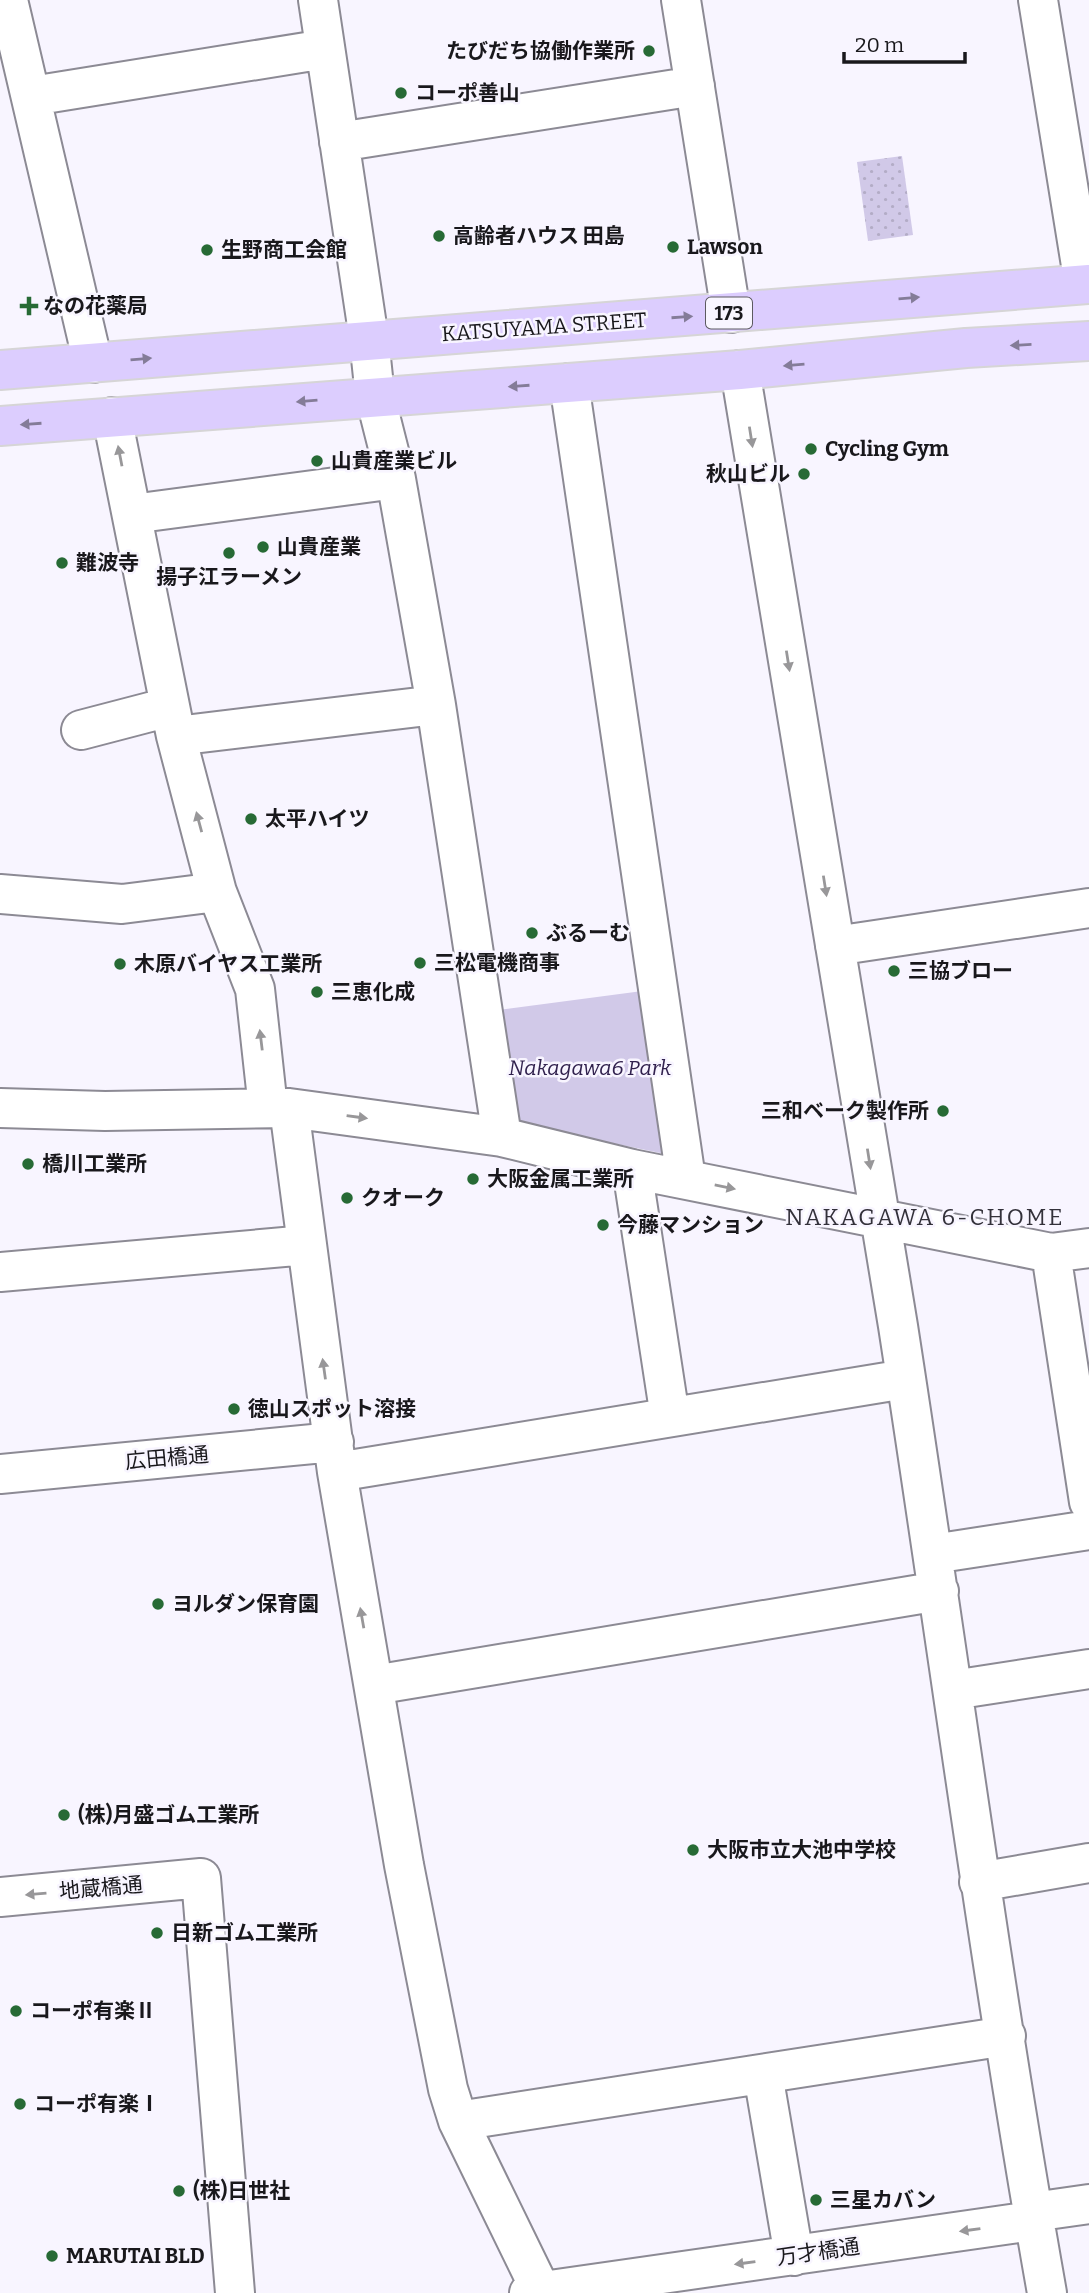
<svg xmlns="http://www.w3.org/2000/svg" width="1089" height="2293" viewBox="0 0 1089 2293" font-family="Bitter,'Noto Sans JP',serif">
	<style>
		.grass { fill: url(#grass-dots) }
		.park { fill: #d1c9e8 }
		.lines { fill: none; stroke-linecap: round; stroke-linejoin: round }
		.street-casing { stroke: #8c8a94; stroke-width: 42 }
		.primary-casing { stroke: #d6d5d6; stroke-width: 42 }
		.street { stroke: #fff; stroke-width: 38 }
		.primary { stroke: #dccdfe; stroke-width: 38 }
		.oneway { fill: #847c98 }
		.oneway2 { fill: #989799 }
		.poi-dot { fill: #276a35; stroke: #f8f5ff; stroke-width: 2.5 }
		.labels { text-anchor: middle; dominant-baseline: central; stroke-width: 5; stroke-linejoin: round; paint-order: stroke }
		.shield { fill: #f8f5ff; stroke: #5c5a60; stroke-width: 2 }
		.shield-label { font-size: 19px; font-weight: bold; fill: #19181c }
		.poi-label { font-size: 21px; font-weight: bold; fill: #19181c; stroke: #f8f5ff; text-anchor: start }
		.street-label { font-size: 21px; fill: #19181c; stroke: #f8f5ff }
		.park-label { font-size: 21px; font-style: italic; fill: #31214e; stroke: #f8f5ff }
		.neighbourhood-label { font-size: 23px; letter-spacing: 2px; fill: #33313a; stroke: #f8f5ff }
	</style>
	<defs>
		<pattern id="grass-dots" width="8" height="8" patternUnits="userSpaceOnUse" patternTransform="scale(1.75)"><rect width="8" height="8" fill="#d1c9e8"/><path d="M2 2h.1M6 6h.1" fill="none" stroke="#b3acc6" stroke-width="1.8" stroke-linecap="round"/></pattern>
	</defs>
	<rect width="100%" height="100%" fill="#f8f5ff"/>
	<path class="grass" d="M902,156L913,235L868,241L857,162Z"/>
	<path class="park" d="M650,990L670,1155L511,1122L498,1010Z"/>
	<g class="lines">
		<g class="street-casing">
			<path id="street" d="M8,0L93,363
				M318,0L369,339L375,396L396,479L436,705L502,1137
				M681,0L731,313
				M1038,0L1084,284
				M32,96L325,49
				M339,142L695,86
				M740,370C790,689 847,1007 898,1326C948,1648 990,1972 1047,2293
				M569,383L686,1179
				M112,417L176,736L217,892L255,989L268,1108
				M132,514L396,479
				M81,730L169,707
				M176,736L436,705
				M0,894L122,904L217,892
				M835,946L1089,908
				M0,1108L105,1111L289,1108L502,1137L632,1169L1051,1253L1089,1248
				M289,1108L337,1472L404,1865L448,2089L458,2121L542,2293
				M632,1169L670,1417
				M1051,1253L1089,1502
				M0,1272L307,1245
				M337,1472L905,1379
				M0,1474L334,1442
				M933,1554L1089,1530
				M374,1685L939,1591
				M953,1690L1089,1669
				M979,1882L1089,1863
				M0,1897L201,1878L235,2293
				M763,2074L794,2256
				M458,2121L1006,2036
				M529,2293L1025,2222L1033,2212L1089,2204"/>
		</g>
		<g class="primary-casing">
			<path id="primary" d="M0,370L1089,284
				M0,426L740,370L966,348L1089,341"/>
		</g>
		<use href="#street" class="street"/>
		<use href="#primary" class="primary"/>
	</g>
	<defs><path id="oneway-solid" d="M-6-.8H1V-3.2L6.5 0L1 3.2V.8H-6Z" transform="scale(1.75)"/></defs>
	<g class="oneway">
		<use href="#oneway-solid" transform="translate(909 298) rotate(-5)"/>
		<use href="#oneway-solid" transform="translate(682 317) rotate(-4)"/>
		<use href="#oneway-solid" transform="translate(1021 345) rotate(177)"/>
		<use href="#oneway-solid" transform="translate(141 359) rotate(-5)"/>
		<use href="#oneway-solid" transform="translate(794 365) rotate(175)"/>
		<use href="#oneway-solid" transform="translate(519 386) rotate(176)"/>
		<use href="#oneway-solid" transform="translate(307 401) rotate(175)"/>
		<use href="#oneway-solid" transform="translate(31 424) rotate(176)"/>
	</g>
	<g class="oneway2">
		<use href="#oneway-solid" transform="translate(751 437) rotate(81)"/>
		<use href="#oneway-solid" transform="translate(120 456) rotate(-101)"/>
		<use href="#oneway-solid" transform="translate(788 661) rotate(81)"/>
		<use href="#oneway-solid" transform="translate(199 822) rotate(-105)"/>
		<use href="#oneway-solid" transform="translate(825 886) rotate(81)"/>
		<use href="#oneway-solid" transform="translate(261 1040) rotate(-97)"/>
		<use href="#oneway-solid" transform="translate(357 1117) rotate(8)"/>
		<use href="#oneway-solid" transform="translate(869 1159) rotate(81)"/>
		<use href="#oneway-solid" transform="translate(725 1187) rotate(11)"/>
		<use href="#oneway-solid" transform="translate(324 1369) rotate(-98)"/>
		<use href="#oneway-solid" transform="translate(362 1618) rotate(-100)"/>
		<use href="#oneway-solid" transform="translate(36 1894) rotate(175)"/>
		<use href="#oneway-solid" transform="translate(970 2230) rotate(172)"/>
		<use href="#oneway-solid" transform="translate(745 2263) rotate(172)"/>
	</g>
	<g class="poi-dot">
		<circle cx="649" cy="51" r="7"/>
		<circle cx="401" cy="93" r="7"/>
		<circle cx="439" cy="236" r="7"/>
		<circle cx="673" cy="247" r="7"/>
		<circle cx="207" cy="250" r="7"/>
		<path d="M25.5 295.5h7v7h7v7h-7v7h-7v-7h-7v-7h7z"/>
		<circle cx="811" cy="449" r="7"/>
		<circle cx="317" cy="461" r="7"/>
		<circle cx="804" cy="474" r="7"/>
		<circle cx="263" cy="547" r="7"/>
		<circle cx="229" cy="553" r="7"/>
		<circle cx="62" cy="563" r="7"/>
		<circle cx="251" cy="819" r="7"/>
		<circle cx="532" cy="933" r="7"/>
		<circle cx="420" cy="963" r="7"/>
		<circle cx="120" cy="964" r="7"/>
		<circle cx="894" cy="971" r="7"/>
		<circle cx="317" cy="992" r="7"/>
		<circle cx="943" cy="1111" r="7"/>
		<circle cx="28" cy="1164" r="7"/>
		<circle cx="473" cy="1179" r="7"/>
		<circle cx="347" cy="1198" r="7"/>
		<circle cx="603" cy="1225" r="7"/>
		<circle cx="234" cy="1409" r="7"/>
		<circle cx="158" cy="1604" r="7"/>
		<circle cx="64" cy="1815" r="7"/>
		<circle cx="693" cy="1850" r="7"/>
		<circle cx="157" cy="1933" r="7"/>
		<circle cx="16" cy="2011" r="7"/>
		<circle cx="20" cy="2104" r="7"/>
		<circle cx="179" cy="2191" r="7"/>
		<circle cx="816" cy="2200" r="7"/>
		<circle cx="52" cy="2256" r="7"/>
	</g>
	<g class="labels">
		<rect class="shield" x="706" y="297.5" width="46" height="31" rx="5"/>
		<g class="shield-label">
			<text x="729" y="313">173</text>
		</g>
		<g class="poi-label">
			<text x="635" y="51" text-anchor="end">たびだち協働作業所</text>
			<text x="415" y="93">コーポ善山</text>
			<text x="453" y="236">高齢者ハウス 田島</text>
			<text x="687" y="247">Lawson</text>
			<text x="221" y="250">生野商工会館</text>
			<text x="43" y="306">なの花薬局</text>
			<text x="825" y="449">Cycling Gym</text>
			<text x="331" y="461">山貴産業ビル</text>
			<text x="790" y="474" text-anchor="end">秋山ビル</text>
			<text x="277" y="547">山貴産業</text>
			<text x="76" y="563">難波寺</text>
			<text x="229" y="577" text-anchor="middle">揚子江ラーメン</text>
			<text x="265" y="819">太平ハイツ</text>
			<text x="546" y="933">ぶるーむ</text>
			<text x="434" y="963">三松電機商事</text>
			<text x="134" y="964">木原バイヤス工業所</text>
			<text x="908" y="971">三協ブロー</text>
			<text x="331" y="992">三恵化成</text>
			<text x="929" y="1111" text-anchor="end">三和ベーク製作所</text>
			<text x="42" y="1164">橋川工業所</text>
			<text x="487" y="1179">大阪金属工業所</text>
			<text x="361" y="1198">クオーク</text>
			<text x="617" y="1225">今藤マンション</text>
			<text x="248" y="1409">徳山スポット溶接</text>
			<text x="172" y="1604">ヨルダン保育園</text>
			<text x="78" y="1815">(株)月盛ゴム工業所</text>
			<text x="707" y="1850">大阪市立大池中学校</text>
			<text x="171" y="1933">日新ゴム工業所</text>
			<text x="30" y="2011">コーポ有楽Ⅱ</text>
			<text x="34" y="2104">コーポ有楽Ⅰ</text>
			<text x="193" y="2191">(株)日世社</text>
			<text x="830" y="2200">三星カバン</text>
			<text x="66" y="2256">MARUTAI BLD</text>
		</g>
		<g class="street-label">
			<text transform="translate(544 327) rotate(-4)">KATSUYAMA STREET</text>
			<text transform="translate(167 1458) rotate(-5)">広田橋通</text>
			<text transform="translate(101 1888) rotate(-5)">地蔵橋通</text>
			<text transform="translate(818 2252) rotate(-8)">万才橋通</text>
		</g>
		<g class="park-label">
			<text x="590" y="1068">Nakagawa6 Park</text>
		</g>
		<g class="neighbourhood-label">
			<text x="925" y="1217">NAKAGAWA 6-CHOME</text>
		</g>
	</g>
	<path d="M844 52v10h121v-10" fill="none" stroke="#19181c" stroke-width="3.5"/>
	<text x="855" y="52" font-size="21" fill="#19181c" stroke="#f8f5ff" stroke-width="5" paint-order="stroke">20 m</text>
</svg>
